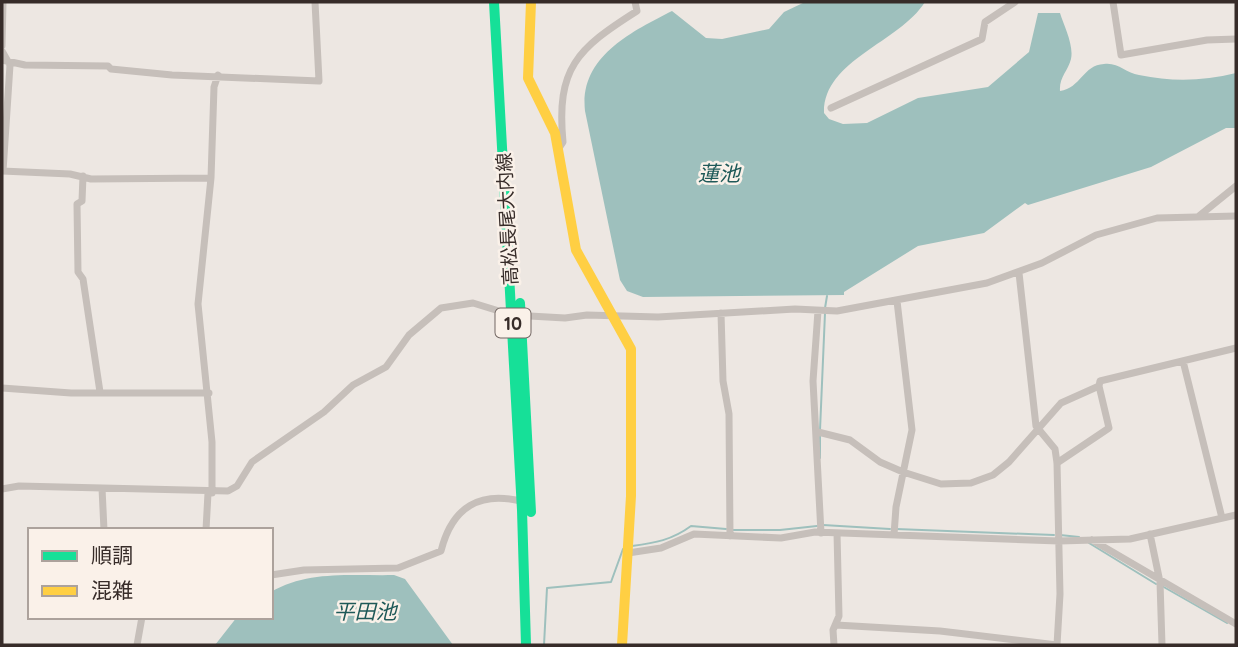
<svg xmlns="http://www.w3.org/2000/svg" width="1238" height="647" viewBox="0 0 1238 647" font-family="Quicksand,'Noto Sans JP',sans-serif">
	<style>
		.water { fill: #9ec0bd }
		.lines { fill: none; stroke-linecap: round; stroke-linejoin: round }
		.stream { stroke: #9ec0bd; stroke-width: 2 }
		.street { stroke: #c6bfba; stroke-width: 7 }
		.fast { stroke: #16e098; stroke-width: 10 }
		.slow { stroke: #ffcf43; stroke-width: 10 }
		.labels { text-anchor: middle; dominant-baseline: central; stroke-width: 5; stroke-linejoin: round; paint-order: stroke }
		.shield { fill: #faf1e9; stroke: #726763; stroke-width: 2 }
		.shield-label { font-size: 18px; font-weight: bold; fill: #372c29 }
		.street-label { font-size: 19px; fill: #372c29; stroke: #faf1e9 }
		.water-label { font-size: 21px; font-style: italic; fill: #1e5958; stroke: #faf1e9 }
	</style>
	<rect width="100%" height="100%" fill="#ede7e2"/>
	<path class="water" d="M805,2H925C899,43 823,60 824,113L829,119L843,124L867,123L918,98L988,87L1029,52L1038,13H1060C1064,26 1074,45 1071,59C1068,71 1059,77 1060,91C1081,88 1083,65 1104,64C1118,62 1126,73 1139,75C1173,82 1203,81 1236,73V128H1226L1151,167L1028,205L1025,203L984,233L918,246L844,292V295L643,297L627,291L620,280L585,111C579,57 631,32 672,11L706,38L722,39L769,29L784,12Z
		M394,575L405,579L453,645H215L237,617H271V592C308,570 352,576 394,575Z"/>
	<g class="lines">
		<path class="stream" d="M825,308L827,296
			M820,430L825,313
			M820,435V458
			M823,525L890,529
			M896,529L1054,535
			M732,530H780L817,526
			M1060,535L1079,537
			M1089,543L1156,584
			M632,546C655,543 672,540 691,526L726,529
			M1162,586L1227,623
			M544,645L547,588L611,582L623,549"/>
		<path class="street" d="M1113,2L1121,55L1207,40L1236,39
			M2,46L3,2
			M2,51L10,65L3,171
			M2,60L25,65L108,66L111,69L172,75L319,81L315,2
			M831,108L982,39L985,22L1015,2
			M559,148L563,142C556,68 577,49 637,11L635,2
			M2,171L70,174L91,179L211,178
			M83,176L82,201L77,204L78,272L83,279L100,392
			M1199,216L1236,186
			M1019,273L1036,426L1055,449L1057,463L1060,594L1057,645
			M818,311L813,381L821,533
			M721,313L723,381L729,414L730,536
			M1183,361L1222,518
			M2,388L71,393H209
			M818,432L850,440L880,462L903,472L941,484L971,483L993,475L1009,462L1061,403L1099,386L1100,381L1236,348
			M1057,463L1109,428L1099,386
			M102,488L104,530
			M2,489L19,486L228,491L237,486L252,462L324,412L353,385L386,367L409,335L441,308L473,303L512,315L565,318L587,315L658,317L795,309L837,311L987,283L1042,263L1096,235L1157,218L1236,216
			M212,493V442L198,304L211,178L214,87L218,75
			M206,530L208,493
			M1150,534L1160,582L1162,645
			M894,535L896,507L912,430L897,301
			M1092,540L1236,624
			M628,553L661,548L694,534L781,538L815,532L1059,541L1130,539L1236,515
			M271,575L304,570L398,568L441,551C452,507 480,490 524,502
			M836,625L940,631L1057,645
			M137,645L142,617
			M834,645L833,630L839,616L837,533"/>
		<path class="fast" d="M494,2L522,510L526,645
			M520,303L531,512"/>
		<path class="slow" d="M531,2L528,78L555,133L576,250L631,349V496L622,645"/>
	</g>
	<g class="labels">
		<rect class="shield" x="495.5" y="308.5" width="35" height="29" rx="5"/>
		<g class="shield-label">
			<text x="513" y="323">10</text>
		</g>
		<g class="street-label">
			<text transform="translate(507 219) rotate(-93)">高松長尾大内線</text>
		</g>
		<g class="water-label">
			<text x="719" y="173">蓮池</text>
			<text x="365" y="611">平田池</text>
		</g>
	</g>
	<rect width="1238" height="647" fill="none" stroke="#372c29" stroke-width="7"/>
	<rect x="28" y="528" width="245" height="91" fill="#faf1e9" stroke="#aca29c" stroke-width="2"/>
	<rect x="42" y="551" width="35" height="10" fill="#16e098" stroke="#aca29c" stroke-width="2"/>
	<text x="91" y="563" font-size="21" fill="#372c29">順調</text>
	<rect x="42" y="586" width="35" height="10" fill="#ffcf43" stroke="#aca29c" stroke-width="2"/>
	<text x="91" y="598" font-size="21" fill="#372c29">混雑</text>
</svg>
